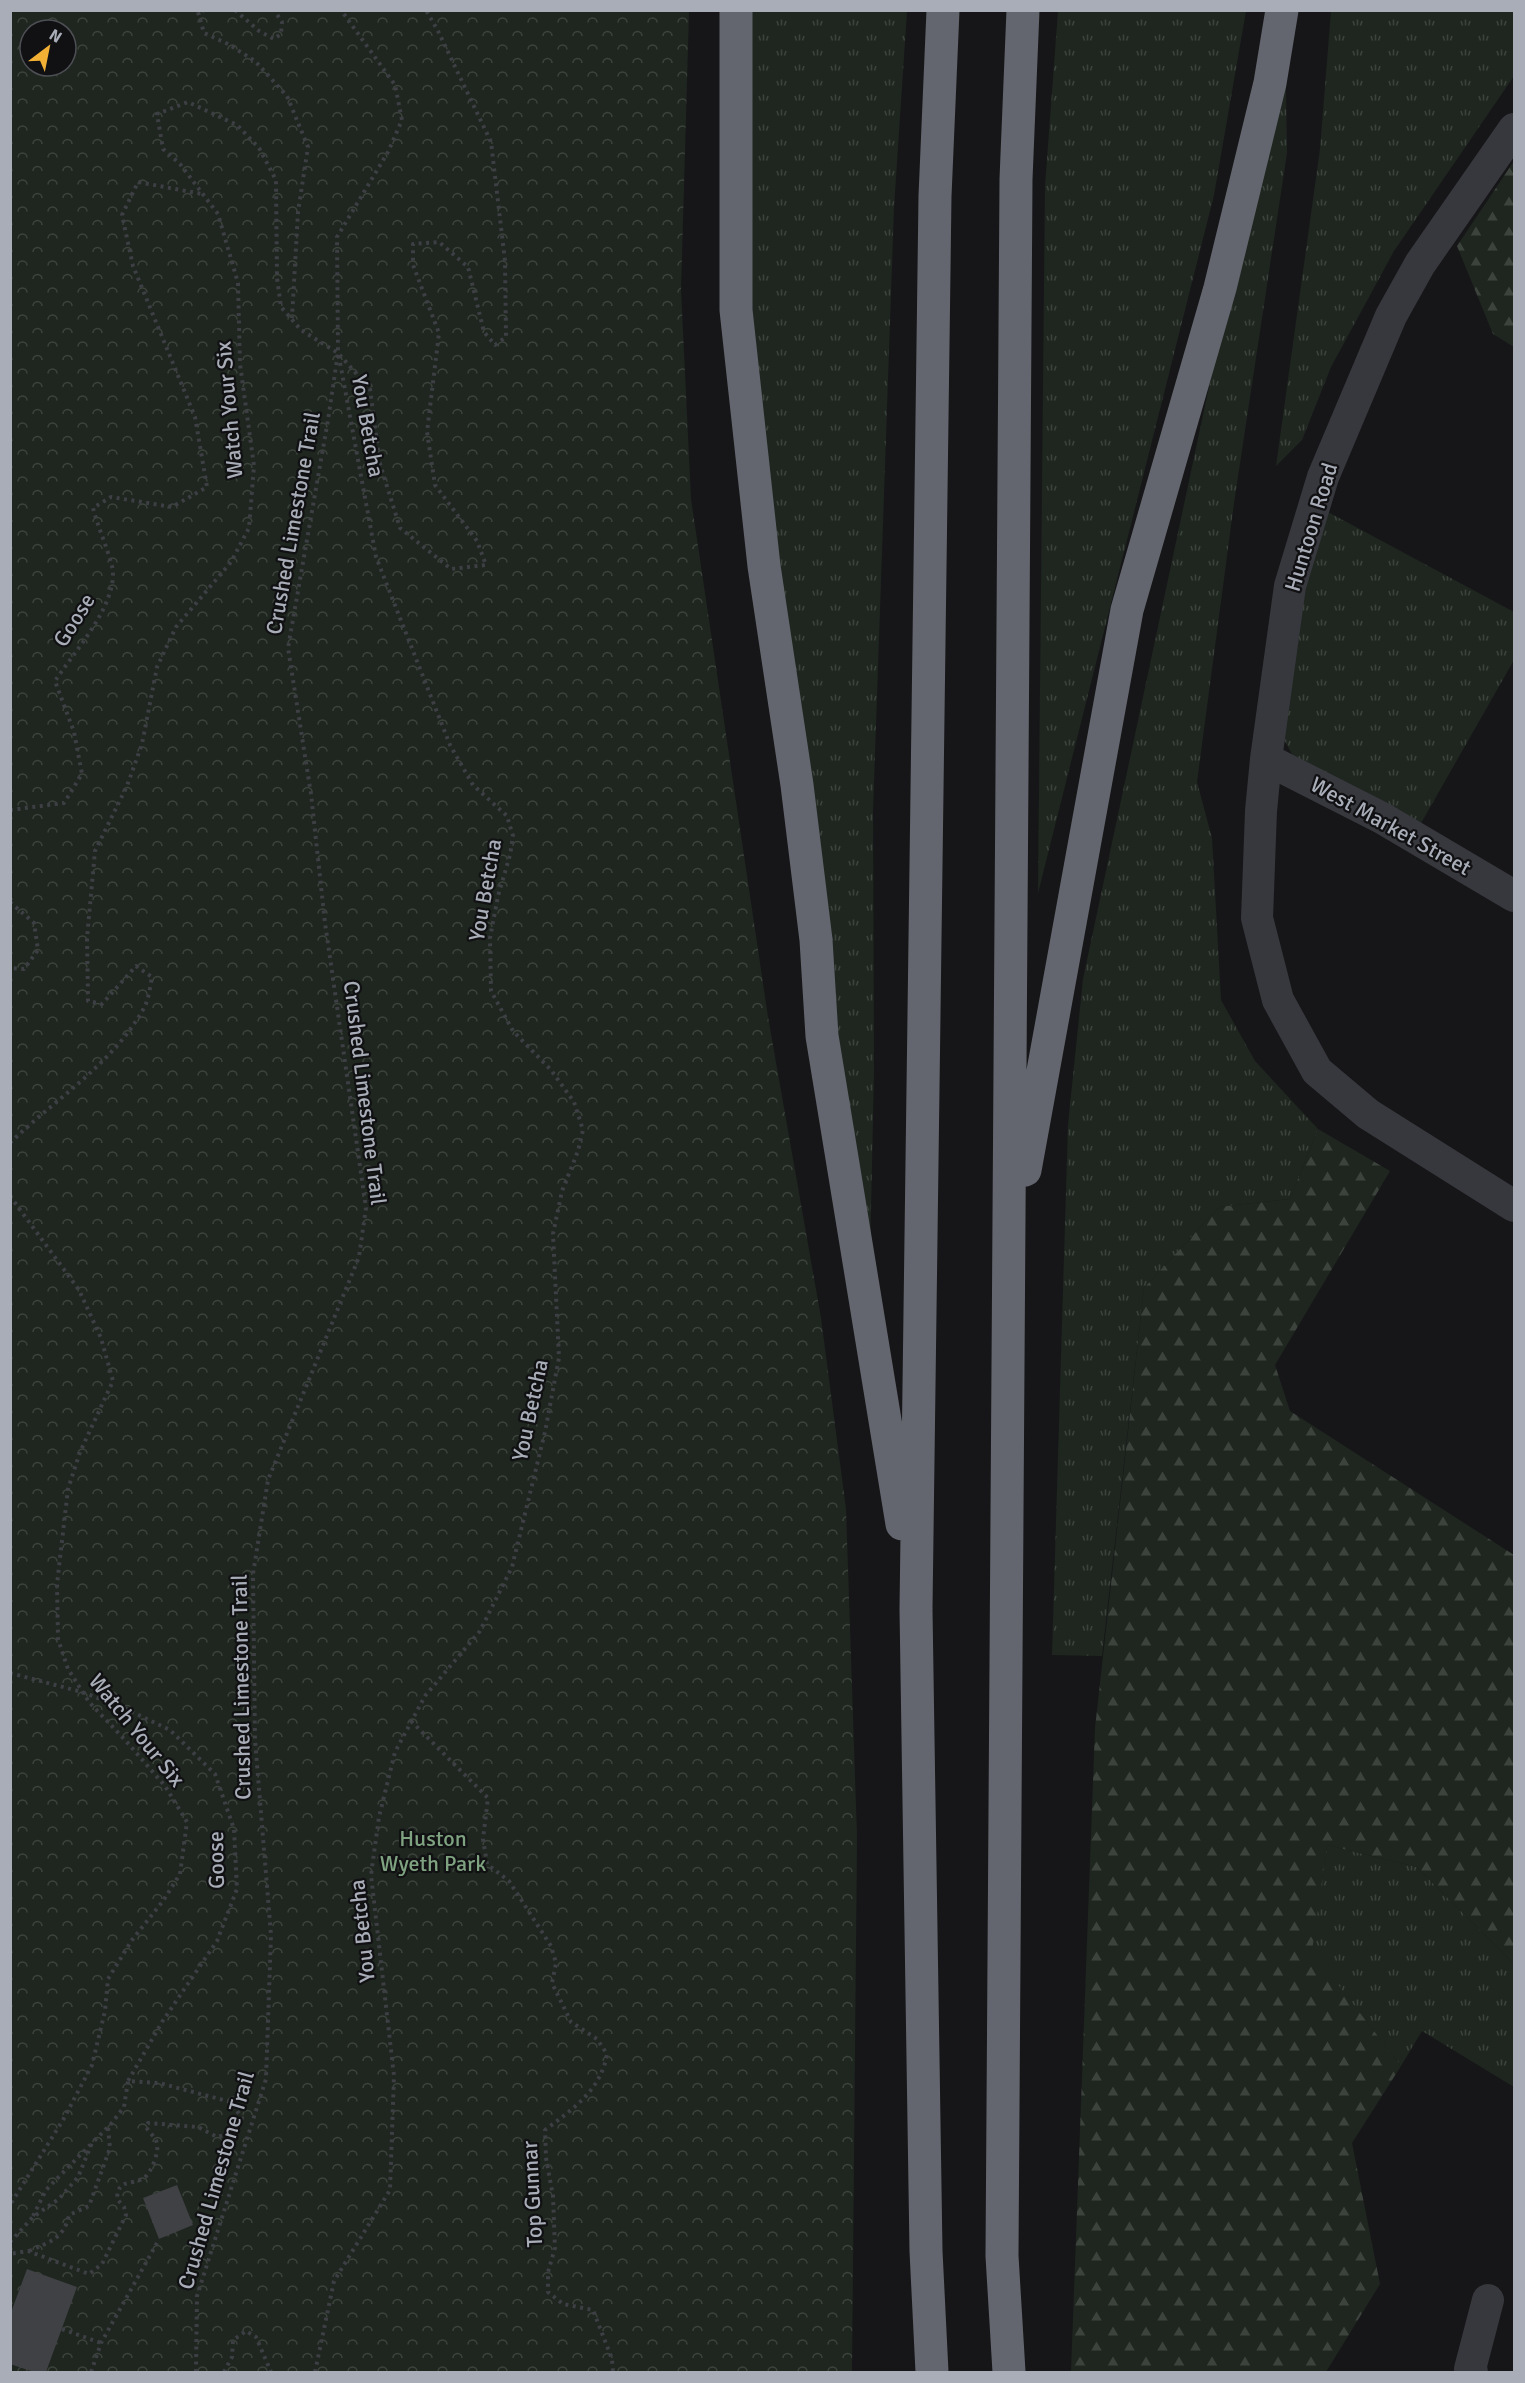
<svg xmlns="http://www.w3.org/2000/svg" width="1525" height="2383" viewBox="0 0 1525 2383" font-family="Signika,sans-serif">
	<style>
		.grass { fill: url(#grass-tufts) }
		.forest { fill: url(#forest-firs) }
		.park { fill: url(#park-crowns); fill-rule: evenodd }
		.building { fill: #404145 }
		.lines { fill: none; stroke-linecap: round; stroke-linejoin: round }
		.path { stroke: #3d3f44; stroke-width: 4; stroke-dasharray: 3 4.5; stroke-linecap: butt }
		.minor { stroke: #37383d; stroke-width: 32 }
		.motorway { stroke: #63666e; stroke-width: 33 }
		.labels { text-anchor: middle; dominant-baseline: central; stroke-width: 4.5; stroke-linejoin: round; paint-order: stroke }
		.street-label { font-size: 22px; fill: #a8adb8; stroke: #111113 }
		.park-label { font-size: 22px; fill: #7fa381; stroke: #111113 }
	</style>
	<defs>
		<pattern id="grass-tufts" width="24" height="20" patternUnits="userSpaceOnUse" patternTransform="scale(1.5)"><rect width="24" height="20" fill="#1e261f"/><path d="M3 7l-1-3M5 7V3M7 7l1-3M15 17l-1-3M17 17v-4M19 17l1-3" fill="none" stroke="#3c433d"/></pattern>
		<pattern id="forest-firs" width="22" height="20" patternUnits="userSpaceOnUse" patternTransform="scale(1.5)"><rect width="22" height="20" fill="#1e261f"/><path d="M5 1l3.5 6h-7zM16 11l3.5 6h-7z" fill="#3c433d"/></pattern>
		<pattern id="park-crowns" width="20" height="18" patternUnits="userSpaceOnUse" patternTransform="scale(1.5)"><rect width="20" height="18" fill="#1e261f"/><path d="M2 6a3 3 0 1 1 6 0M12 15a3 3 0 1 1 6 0" fill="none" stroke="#3c433d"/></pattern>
	</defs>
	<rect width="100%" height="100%" fill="#161618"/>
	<path class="grass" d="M729,11H907L894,207L873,811L874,1070L870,1256L729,332Z
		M1058,11H1246L1214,195L1038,893L1045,186Z
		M1331,11H1514V76L1394,251L1331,367L1302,440L1276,466L1320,149Z
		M1285,30L1287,153L1234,503L1197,782L1212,838L1221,1000L1255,1061L1318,1129L1290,1199L1219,1207L1144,1288L1102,1656L1052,1655L1068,1125L1083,979Z
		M1328,512L1514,612V660L1416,832L1298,765L1276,725L1287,642Z
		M1327,1845L1417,1867L1514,1964V2087L1422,2031L1401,2066L1311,1951Z"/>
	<path class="forest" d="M1514,161V347L1493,334L1457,246Z
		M1318,1129L1390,1171L1275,1365L1290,1411L1514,1555V1964L1417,1867L1327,1845L1312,1951L1401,2066L1352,2143L1380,2284L1326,2372H1071L1095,1728L1144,1288L1219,1207L1290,1199Z"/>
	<path class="park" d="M11,11H689L681,290L691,499L768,1017L821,1318L846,1509L857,1836L852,2372H11ZM30,30H66V66H30Z"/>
	<path class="building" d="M177,2185L193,2225L159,2239L143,2198Z
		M27,2269L77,2287L46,2372H34L10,2364V2315Z"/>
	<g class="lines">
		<path class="path" d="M205,10L198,12L204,33L228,44L255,61L287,96L308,147L298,212L292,318
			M235,10L259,31L274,39L281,34L282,22L274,10
			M10,810L64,803L82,774L74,732L55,681C74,652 120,602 112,566C107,547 98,527 93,508L111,497L172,507L207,487L195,417L133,266L122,215L138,182L202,194
			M10,902L34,923L38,950L24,969L10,968
			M10,1143C55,1099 113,1064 144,1008C149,999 150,986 152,977L136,966L102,1004L88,1001L87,938L95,851L127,786L142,744L157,667L176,627L231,562L249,528L254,466L240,364L238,283L218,214L180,164L163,149L157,114L188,102L237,125L259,148L276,180L277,278L281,307L301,330L338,353L370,389L380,464L400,528L451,569L486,565L477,541L435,485L427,432L439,333L413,265V244L439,242L468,267L484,332L495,345L506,337L505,261L491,142L438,31L426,10
			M10,1196L79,1290L101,1338L113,1381L80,1452L68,1489L57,1584L58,1639L68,1669L89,1702L126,1741L165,1786L187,1822L180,1874L163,1901L132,1940L108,1979L105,2011L92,2065L63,2120L10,2205
			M10,1673L82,1692L124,1708L170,1730L215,1774L234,1829L237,1889L217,1941L162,2022L128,2081
			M411,1721L488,1798L483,1839L487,1864L509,1881L551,1946L556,1963L552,1983L571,2022L597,2039L607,2054C601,2090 573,2109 545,2130L546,2158L553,2196L555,2248L548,2272V2292L563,2304L593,2310L612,2359L613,2372
			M33,2216L46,2190L90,2145
			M10,2242L33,2217L59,2199L78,2177L92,2143L111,2124L124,2107L128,2081L159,2083L231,2102L242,2118L235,2132L217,2137L198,2127L148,2123L146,2127C149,2132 155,2137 157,2143C159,2152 152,2172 144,2178C130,2186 118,2178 117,2199L124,2207L126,2215L102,2264L89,2274L28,2251L10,2254
			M29,2251C49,2242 64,2239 69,2215L89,2206L110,2148L108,2127
			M62,2329L101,2343
			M91,2372L101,2343L157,2243
			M196,2372L197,2296L266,2079L271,1935L255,1740L253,1574L268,1480L359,1257L366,1208L325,923L311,794L288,648L328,420L338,353L337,237L388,152L402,120L395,85L341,10
			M224,2372L232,2357L233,2340L246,2331L256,2337L271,2372
			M315,2372L334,2281L390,2190L394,2076L371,1875L379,1817L395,1752L425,1696L480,1631L512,1567L545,1432L559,1358L553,1234L562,1191L578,1151L583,1130L574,1102L551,1070L513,1031L491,991L490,938L498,896L510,855L513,836L507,816L473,785L450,745L376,557L339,357"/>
		<path class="minor" d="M1514,129L1420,264L1391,316L1323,477L1290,586L1266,759L1261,811L1257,918L1278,1000L1317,1071L1368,1114L1514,1206
			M1266,759L1382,818L1514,896
			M1472,2372L1470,2369L1488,2300"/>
		<path class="motorway" d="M736,10V310L764,566L797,785L816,940L822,1036L902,1524
			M1025,1170L1127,610L1220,288L1270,83L1282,10
			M932,2372L926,2251L916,1609L935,196L943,10
			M1009,2372L1002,2256L1016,179L1023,10"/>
	</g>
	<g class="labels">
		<g class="street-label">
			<text transform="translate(229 410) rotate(-95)">Watch Your Six</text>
			<text transform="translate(368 426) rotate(80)">You Betcha</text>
			<text transform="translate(293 523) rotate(-80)">Crushed Limestone Trail</text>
			<text transform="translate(1311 527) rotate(-73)">Huntoon Road</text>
			<text transform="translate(74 620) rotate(-58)">Goose</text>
			<text transform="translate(1391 826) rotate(29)">West Market Street</text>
			<text transform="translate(485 890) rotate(-80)">You Betcha</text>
			<text transform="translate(365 1093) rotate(83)">Crushed Limestone Trail</text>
			<text transform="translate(530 1410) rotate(-78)">You Betcha</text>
			<text transform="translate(241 1687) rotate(-91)">Crushed Limestone Trail</text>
			<text transform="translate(137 1730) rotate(51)">Watch Your Six</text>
			<text transform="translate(216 1860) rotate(-91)">Goose</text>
			<text transform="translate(362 1931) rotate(-96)">You Betcha</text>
			<text transform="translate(216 2180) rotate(-74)">Crushed Limestone Trail</text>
			<text transform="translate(532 2194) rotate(-93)">Top Gunnar</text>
		</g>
		<g class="park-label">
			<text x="433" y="1838">Huston<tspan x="433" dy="25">Wyeth Park</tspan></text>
		</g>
	</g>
	<rect width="1525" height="2383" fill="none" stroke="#a8adb8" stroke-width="24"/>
	<g transform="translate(48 48) rotate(32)"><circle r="28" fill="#111113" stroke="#4d4f55" stroke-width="1.5"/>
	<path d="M0-4.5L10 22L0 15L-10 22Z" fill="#f2b134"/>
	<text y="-9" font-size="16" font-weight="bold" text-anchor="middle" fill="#a8adb8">N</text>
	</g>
</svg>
